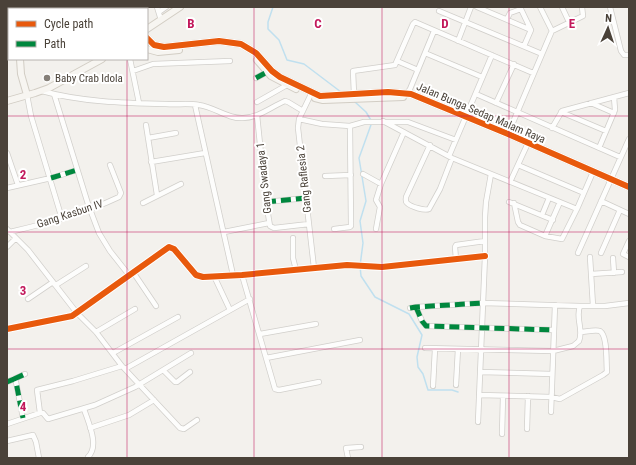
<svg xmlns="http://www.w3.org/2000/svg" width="636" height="465" viewBox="0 0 636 465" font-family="'Roboto Condensed',sans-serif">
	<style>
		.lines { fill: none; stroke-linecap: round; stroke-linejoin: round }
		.stream { stroke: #c0e0ef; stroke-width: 1.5 }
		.street-casing { stroke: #d1cfcb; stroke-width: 6 }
		.secondary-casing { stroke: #d2cdc4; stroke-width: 8 }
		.street { stroke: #fdfdfc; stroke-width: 4.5 }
		.secondary { stroke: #f7f5f1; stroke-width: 6 }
		.quiet { stroke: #00873e; stroke-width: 5; stroke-dasharray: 10 5; stroke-linecap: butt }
		.cycleway-casing { stroke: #fff; stroke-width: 8 }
		.cycleway { stroke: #e8590c; stroke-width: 6 }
		.grid { fill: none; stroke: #c2185b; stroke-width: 1; stroke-opacity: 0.55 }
		.poi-dot { fill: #857f78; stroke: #fff; stroke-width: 1.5 }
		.labels { text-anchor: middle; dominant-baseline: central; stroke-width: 4; stroke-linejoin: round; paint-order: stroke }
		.poi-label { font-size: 11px; fill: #4a4239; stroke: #fff; text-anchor: start }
		.street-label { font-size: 11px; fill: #4a4239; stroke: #fff }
		.grid-label { font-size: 13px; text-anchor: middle; font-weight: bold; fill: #c2185b; stroke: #fff; stroke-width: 4; stroke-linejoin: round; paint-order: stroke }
	</style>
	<rect width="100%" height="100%" fill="#f3f1ed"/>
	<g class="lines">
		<path class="stream" d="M273,7L268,22V29L279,40L287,60L304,64L341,92
			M355,102L366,112L372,122L359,158L366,201L360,221L363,243L360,266L361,276L375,297L409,314L422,335L417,357L418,367L423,374L428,390H452L458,392"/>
		<g class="street-casing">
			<path id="street" d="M114,7L115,9
				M157,7L161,20
				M477,7L531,30
				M520,7L531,30L524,46
				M540,7L552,31
				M562,7L569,22
				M610,7L621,51L624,55H629
				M439,11L542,54
				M159,12L166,7
				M7,16H9
				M507,19L510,13L521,9
				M458,41L471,7
				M425,53L482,77
				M130,59L139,103
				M397,61L418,70
				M133,71L153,64L230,61
				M256,78L267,72
				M42,91C81,102 125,103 166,104C177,105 188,103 199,105C215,107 227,119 243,118C258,118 271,107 285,101L288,102L303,111
				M312,92L299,119L298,128L314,268
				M54,94L88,204L99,233L110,251L129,275
				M354,94L353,71L395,65L413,24L415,22L533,73
				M476,94L620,157
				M27,95L31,116L62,219
				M406,95L410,89L434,31
				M257,102L287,85
				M496,103L514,64
				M591,103L614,113
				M195,105L233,275
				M561,112L606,131
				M257,115L266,202L270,226L274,228L309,224
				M299,119L322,124L350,126L364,122H408L456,140
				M383,121L452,158L577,209
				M146,125L157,195
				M552,128L562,111L629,93
				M508,134L551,33L552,31L583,16L582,7
				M148,138L176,133
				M430,145L406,197C406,199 405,201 407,203C411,207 425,211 429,209L440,189L452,158
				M599,148L615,110L614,97
				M7,153L18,185
				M449,156L492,55
				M151,162L205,153
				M518,165L584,193
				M363,174L381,184
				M325,176L351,175
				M510,182L528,143
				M7,188L51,178L77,170
				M601,201L629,214
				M266,202L306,198
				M509,202L553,220
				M143,203L181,184
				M514,203L518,222L520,225L545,236L562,239L577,209L593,172
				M542,215L549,198
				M7,229L28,250L77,313L96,332L122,366L180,428L184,429L197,420
				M334,229L350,227L351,226L350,126
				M376,229L380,207L376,200L381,184L404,132
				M10,232C48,223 83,214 119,197L121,193L110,165
				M224,232L269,223
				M545,236L560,202
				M293,238V258L296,270
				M629,241L623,254L629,257
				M7,247L16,238
				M578,253L629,139
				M601,253L620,210
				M590,257L593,306
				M613,258L614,273
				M456,259L455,247L456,245L485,241
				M133,272L156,306
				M591,274L622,272
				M242,275L275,389L279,390L319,382
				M214,276L230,310
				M56,285L86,266
				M28,299L53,282
				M416,307L422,321L426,326L554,330
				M410,308L416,307L482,303L580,306
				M7,329L72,316L169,247L174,249L196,275L203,277L242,275L347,265L382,267L485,256
				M96,332L135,309
				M260,334L316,324
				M425,348L553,351L573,346L579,341C584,330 575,318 580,306H605L629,303
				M113,353L178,317
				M266,358L360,340
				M125,369L250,299
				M164,371L175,382H177L190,372
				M480,372L552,374
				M14,379L25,374
				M7,382L14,379L16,382L23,418
				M456,385L458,349
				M433,386L435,349
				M479,395L551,397L560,399L603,375L607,372C606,363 608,336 600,331C595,329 586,332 581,332
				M84,409C88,422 100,446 88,457
				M551,412L555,305
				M40,413L37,390L73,381L122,366
				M478,422L485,256V217L486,202L491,174
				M7,424L40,413H43L48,419L95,405L135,387L191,353
				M90,428L129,415L154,400
				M527,429L528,396
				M502,434L503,396
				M7,441L33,435L36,442L39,458
				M348,458L346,448L361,447"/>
		</g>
		<g class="secondary-casing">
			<path id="secondary" d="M27,9V7
				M147,29L180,7
				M147,38L154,45L164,47L219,41L241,44L256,53L272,71L280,77L320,96L388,92L411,94L508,134L629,187
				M147,49L158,52L179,50
				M20,59L21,74L27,95
				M257,60L271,76L296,89
				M315,98L323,100L403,97
				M7,101L35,93L49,88L102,59"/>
		</g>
		<use href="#street" class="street"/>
		<use href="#secondary" class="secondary"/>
		<path class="quiet" d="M256,78L267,72
			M51,178L77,170
			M266,202L306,198
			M416,307L422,321L426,326L554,330
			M410,308L416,307L482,303
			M14,379L25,374
			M7,382L14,379L16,382L23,418"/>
		<g class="cycleway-casing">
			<path id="cycleway" d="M147,38L154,45L164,47L219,41L241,44L256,53L272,71L280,77L320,96L388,92L411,94L508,134L629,187
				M7,329L72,316L169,247L174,249L196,275L203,277L242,275L347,265L382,267L485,256"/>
		</g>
		<use href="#cycleway" class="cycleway"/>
	</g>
	<path class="grid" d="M127,7V9M254,7V458M382,7V458M509,7V458M127,59V458M7,116H629M7,232H629M7,349H629"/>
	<circle class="poi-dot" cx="47" cy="78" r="4"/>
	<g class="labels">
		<g class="poi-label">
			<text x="55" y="78">Baby Crab Idola</text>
		</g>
		<g class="street-label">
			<text transform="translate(481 113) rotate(23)">Jalan Bunga Sedap Malam Raya</text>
			<text transform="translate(264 178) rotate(-96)">Gang Swadaya 1</text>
			<text transform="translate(304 179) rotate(-96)">Gang Raflesia 2</text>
			<text transform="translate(70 214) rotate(-18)">Gang Kasbun IV</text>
		</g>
	</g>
	<g class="grid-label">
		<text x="191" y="28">B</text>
		<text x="318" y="28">C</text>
		<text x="445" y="28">D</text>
		<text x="572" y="28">E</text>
		<text x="23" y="179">2</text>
		<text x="23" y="295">3</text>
		<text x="23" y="411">4</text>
	</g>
	<rect width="636" height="465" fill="none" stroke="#4a4239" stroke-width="16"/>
	<rect x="8" y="8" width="140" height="52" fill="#ffffff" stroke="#b7b3b0"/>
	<rect x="16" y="21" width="20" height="6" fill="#e8590c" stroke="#b7b3b0"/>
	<text x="44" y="28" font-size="12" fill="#4a4239">Cycle path</text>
	<rect x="16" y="41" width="20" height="6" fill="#00873e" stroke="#b7b3b0"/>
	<text x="44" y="48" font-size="12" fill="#4a4239">Path</text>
	<g transform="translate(608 28) rotate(3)" stroke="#ffffff" stroke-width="3" paint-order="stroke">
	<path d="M0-3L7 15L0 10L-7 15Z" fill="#4a4239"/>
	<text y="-6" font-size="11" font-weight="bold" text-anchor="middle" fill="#4a4239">N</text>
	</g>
</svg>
